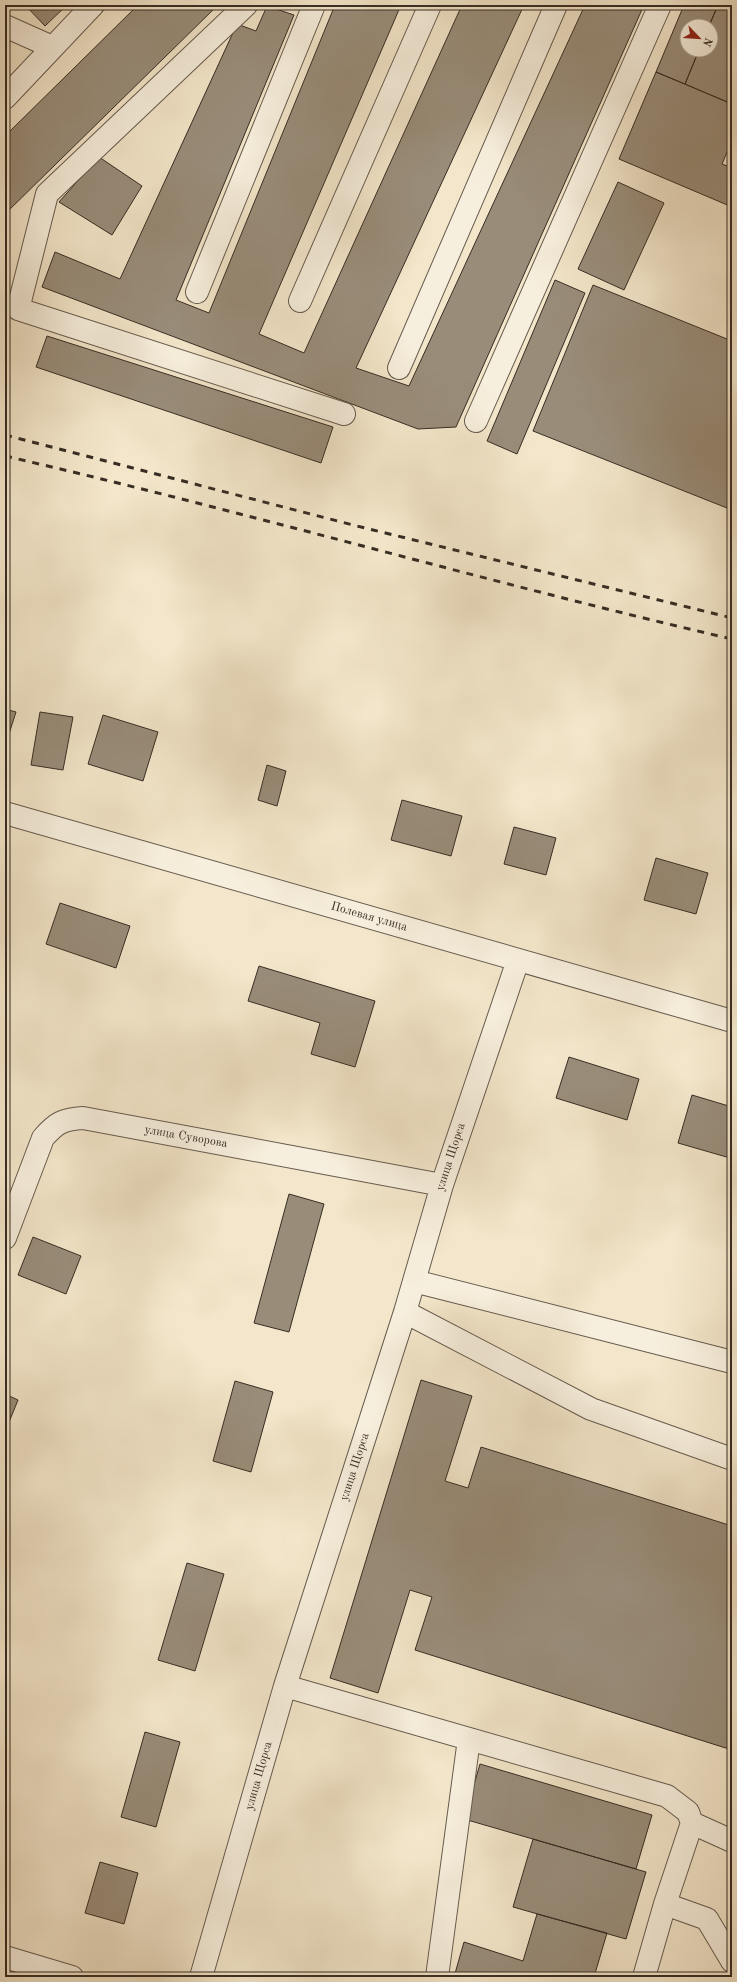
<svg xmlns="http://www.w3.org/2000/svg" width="737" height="1982" viewBox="0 0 737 1982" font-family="'Old Standard TT',serif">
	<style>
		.building { fill: #998d7a; stroke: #372d24 }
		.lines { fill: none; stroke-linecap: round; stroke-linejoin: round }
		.minor-casing { stroke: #665b4e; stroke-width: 24 }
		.minor { stroke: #f7efdd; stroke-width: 22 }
		.rail { stroke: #372d24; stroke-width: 3; stroke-dasharray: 7 7; stroke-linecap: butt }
		.labels { text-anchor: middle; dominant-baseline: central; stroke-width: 3.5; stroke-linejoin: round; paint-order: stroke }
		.street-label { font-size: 12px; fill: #372d24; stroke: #f7efdd }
	</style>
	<rect width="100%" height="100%" fill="#f3e6ca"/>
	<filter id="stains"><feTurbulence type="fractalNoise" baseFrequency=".005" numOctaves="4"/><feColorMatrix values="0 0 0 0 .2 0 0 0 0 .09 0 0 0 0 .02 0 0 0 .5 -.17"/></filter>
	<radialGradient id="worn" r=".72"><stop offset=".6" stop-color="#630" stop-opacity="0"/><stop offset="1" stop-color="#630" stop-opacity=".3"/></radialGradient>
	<path class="building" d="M25,5H67L45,26Z
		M138,5H218L5,214V136Z
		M335,5H401L259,334L304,353L462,5H524L356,368L409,386L585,5H644L456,427L418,429L42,287L55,252L120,279L237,24L256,31L267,6L294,15L176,300L209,313Z
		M684,5H718L709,26H687V50H699L685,84L656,72Z
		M718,5H732V104L685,84L699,50H711V26H709Z
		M656,72L732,104V140L722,164L732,168V207L619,159Z
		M99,157L142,186L112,235L59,202Z
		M618,182L664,203L624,290L578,269Z
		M555,280L585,293L517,454L487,441Z
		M593,285L732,341V510L533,431Z
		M47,336L333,427L321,463L36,367Z
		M5,709L16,712L7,740L5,739Z
		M40,712L73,717L63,770L31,765Z
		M103,715L158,732L143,781L88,764Z
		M267,765L286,771L277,806L258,800Z
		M402,800L462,816L451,856L391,840Z
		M514,827L556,838L546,875L504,864Z
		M656,858L708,873L696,914L644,900Z
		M60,903L130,926L116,968L46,944Z
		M259,966L375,1001L355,1067L311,1054L320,1023L248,1001Z
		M569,1057L639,1079L627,1120L556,1098Z
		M692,1095L732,1107V1150L730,1158L678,1143Z
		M289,1194L324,1204L289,1332L254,1323Z
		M33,1237L81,1256L66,1294L18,1275Z
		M421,1380L472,1396L445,1481L468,1488L481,1447L732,1526V1750L415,1650L432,1597L410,1590L378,1693L330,1678Z
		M235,1381L273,1392L251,1472L213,1461Z
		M5,1394L18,1400L5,1432Z
		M187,1563L224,1574L195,1671L158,1660Z
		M145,1732L180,1742L156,1827L121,1817Z
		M480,1764L652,1815L636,1869L464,1819Z
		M533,1839L646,1872L626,1939L513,1907Z
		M100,1862L138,1873L124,1924L85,1913Z
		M537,1914L607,1933L594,1977H454L464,1942L523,1961Z"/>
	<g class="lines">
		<g class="minor-casing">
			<path id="minor" d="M246,5L47,194L18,309L344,414
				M5,26L52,47
				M5,98L93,5
				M197,292L314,5
				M300,301L430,5
				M399,368L556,5
				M476,421L660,5
				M5,813L732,1021
				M5,1238L43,1138C56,1123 63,1119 83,1118L442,1185
				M414,1281L732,1362
				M405,1312L591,1409L732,1459
				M285,1686L667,1796L688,1812L692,1823L732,1841
				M665,1904L707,1919L732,1961
				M5,1957L72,1977
				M201,1977L285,1686L405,1312L442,1185L518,960
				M437,1977L469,1739
				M644,1977L665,1904L692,1823"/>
		</g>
		<use href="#minor" class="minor"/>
		<path class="rail" d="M5,435L353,525L732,618
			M5,456C248,512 489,583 732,639"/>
	</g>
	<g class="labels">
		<g class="street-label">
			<text transform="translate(369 917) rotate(16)">Полевая улица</text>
			<text transform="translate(186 1137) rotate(10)">улица Суворова</text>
			<text transform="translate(451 1157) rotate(-72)">улица Щорса</text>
			<text transform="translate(355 1467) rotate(-72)">улица Щорса</text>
			<text transform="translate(259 1776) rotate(-74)">улица Щорса</text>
		</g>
	</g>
	<rect width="737" height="1982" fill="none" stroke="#f3e6ca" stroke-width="20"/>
	<rect x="6" y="6" width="725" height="1970" fill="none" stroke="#372d24" stroke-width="2"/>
	<rect x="10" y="10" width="717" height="1962" fill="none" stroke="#372d24"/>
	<g transform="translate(699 38) rotate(115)"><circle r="19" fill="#f7efdd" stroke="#aaa193"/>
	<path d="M0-3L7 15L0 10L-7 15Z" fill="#8f2418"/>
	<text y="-6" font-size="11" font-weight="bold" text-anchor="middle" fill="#372d24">N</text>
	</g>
	<rect width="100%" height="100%" filter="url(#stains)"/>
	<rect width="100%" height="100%" fill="url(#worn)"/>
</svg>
